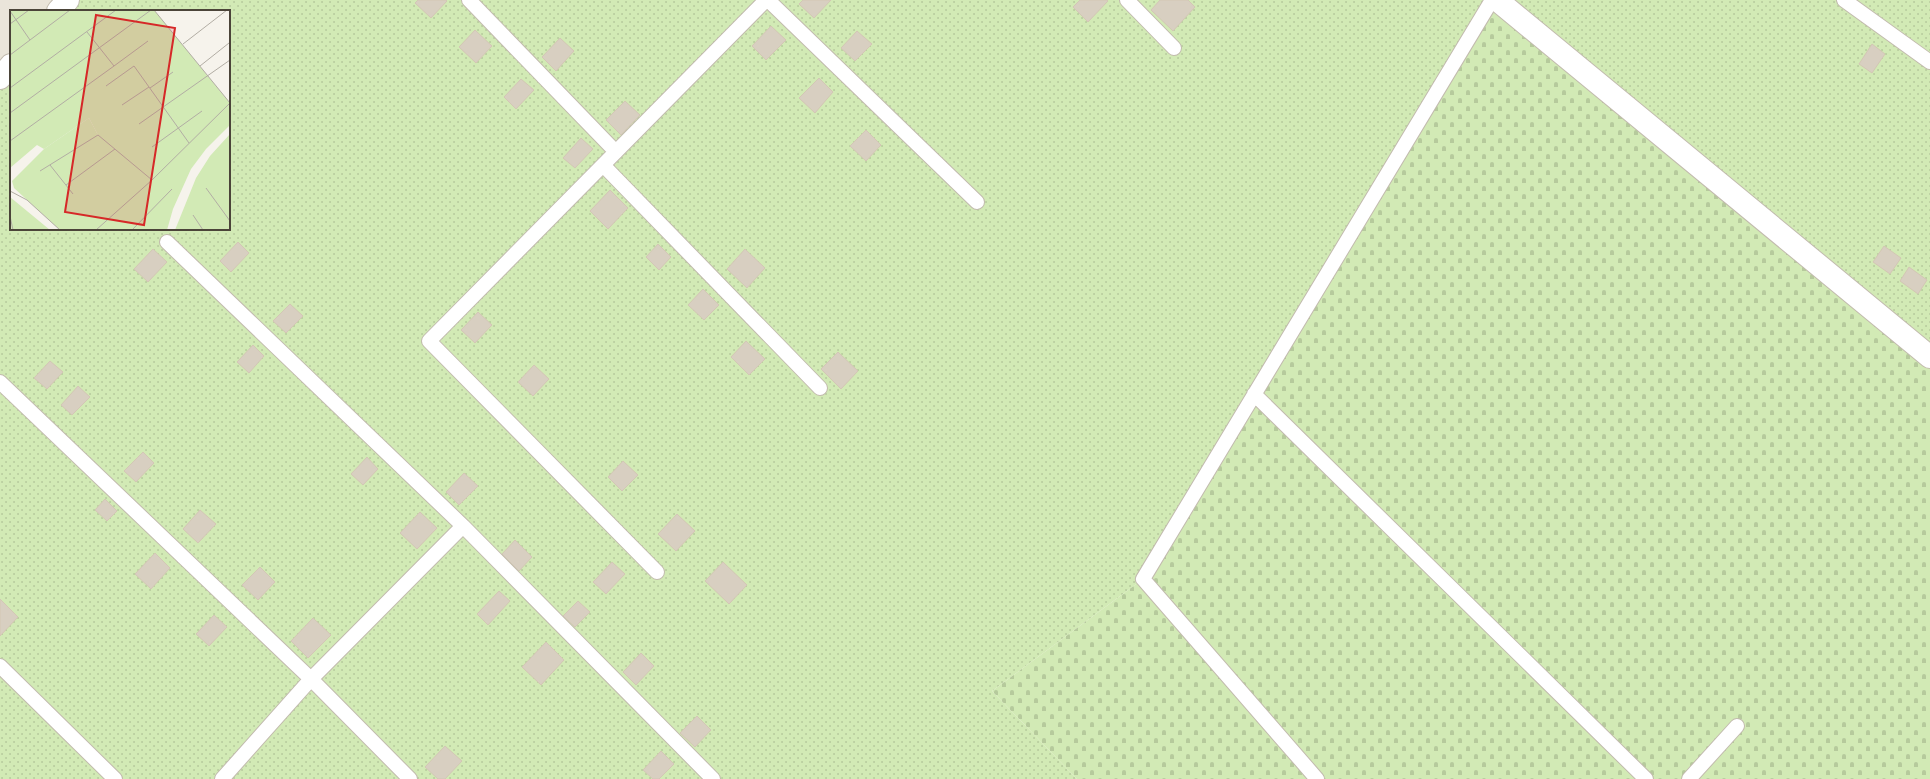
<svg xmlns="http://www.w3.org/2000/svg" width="1930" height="779" viewBox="0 0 1930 779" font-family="'Sofia Sans Condensed',sans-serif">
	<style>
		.residential { fill: #eae5da }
		.grass { fill: url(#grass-dots) }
		.cemetery { fill: url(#cemetery-stones) }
		.building { fill: #d8cfc1; stroke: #d3c7b4 }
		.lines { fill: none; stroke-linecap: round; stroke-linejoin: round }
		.lane-casing { stroke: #c2bbae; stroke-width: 16 }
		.street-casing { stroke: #c2bbae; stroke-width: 24 }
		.lane { stroke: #fff; stroke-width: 14 }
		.street { stroke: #fff; stroke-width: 22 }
		.inset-road { fill: none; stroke: #b2ada4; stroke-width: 1 }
		.view { fill: #d62828; fill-opacity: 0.15; stroke: #d62828; stroke-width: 2 }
		.inset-edge { fill: none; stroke: #4b4439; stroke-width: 2 }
	</style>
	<defs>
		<pattern id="grass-dots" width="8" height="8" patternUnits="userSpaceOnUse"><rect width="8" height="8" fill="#d2eab5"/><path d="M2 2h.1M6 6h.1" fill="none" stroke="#b6ca9c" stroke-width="1.8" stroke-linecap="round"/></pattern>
		<pattern id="cemetery-stones" width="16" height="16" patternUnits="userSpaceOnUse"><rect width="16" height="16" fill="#d2eab5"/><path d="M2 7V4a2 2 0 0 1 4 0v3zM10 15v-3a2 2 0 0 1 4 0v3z" fill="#b6ca9c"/></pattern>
	</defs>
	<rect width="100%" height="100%" fill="#f6f3ec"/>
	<path class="residential" d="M0,0H68L58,11H11V65L0,78Z"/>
	<path class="grass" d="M68,0H1492L1143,579L992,691L1077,779H0V78L11,65V229H229V11H58Z
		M1497,0H1930V357Z"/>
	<path class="cemetery" d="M1492,0L1930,357V779H1077L992,691L1143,579Z"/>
	<path class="building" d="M418,0H446L447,1L431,18L415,3Z
		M803,0H831L814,18L799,4Z
		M1080,0H1107L1108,1L1088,22L1073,7Z
		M1160,0H1188L1195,7L1173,31L1151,10Z
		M771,26L786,40L766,60L752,46Z
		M475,30L492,46L476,63L459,47Z
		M857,31L872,44L855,61L841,48Z
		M560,38L574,51L556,71L542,57Z
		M1872,44L1885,54L1872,73L1859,64Z
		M819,78L833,92L815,113L799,98Z
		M521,79L534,90L516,109L504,97Z
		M625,101L640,115L621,135L606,120Z
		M866,130L881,145L866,161L850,146Z
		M581,138L593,149L575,168L563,158Z
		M610,190L628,208L608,229L590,211Z
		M238,242L249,253L231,272L220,261Z
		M658,244L671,257L659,270L646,257Z
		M1884,246L1901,258L1890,274L1873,262Z
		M153,249L167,262L148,282L134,269Z
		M745,249L765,268L747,288L727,269Z
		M1909,267L1927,280L1918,294L1900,281Z
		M703,289L719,305L704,320L688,305Z
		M290,304L303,316L286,333L273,321Z
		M478,312L492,325L475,343L461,330Z
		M746,341L765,359L749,375L731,357Z
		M253,345L264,356L249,373L237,362Z
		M838,352L858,371L841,389L821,369Z
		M50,361L63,372L47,389L34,378Z
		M534,365L549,379L533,396L518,382Z
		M78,386L90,397L72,415L61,405Z
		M143,452L154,463L136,482L124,471Z
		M367,457L378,469L363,485L351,474Z
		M623,461L638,475L622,491L608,477Z
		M464,473L478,486L459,505L446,492Z
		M105,499L117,511L107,521L95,510Z
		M200,510L216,524L198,543L183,529Z
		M420,512L437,528L417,549L400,533Z
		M677,514L695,531L676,551L658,534Z
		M515,540L532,557L519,571L502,554Z
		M155,553L170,568L151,589L135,574Z
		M612,562L625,574L606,594L593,582Z
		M723,562L747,585L729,604L705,581Z
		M260,567L275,582L258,600L242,585Z
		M499,591L510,601L488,625L477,614Z
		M0,599L18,617L0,636Z
		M578,601L590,612L575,627L563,616Z
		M214,615L227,627L209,646L196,634Z
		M313,618L331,635L308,658L291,641Z
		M546,642L564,660L541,685L522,667Z
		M641,653L654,666L636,685L623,672Z
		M697,716L711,730L695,747L680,733Z
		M445,746L462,761L445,779H438L425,767Z
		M661,751L674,764L659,779H653L643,770Z"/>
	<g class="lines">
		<g class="lane-casing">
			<path id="lane" d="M469,0L616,152
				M768,0L977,202
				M1127,0L1174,48
				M1844,0L1930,62
				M603,165L820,388
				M167,242L463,526
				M0,382L311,679L410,779
				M1254,394L1646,779
				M657,572L429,341L766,0
				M0,666L115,779
				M222,779L311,679L463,526L713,779
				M1317,779L1143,579L1492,0
				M1689,779L1737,726"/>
		</g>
		<g class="street-casing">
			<path id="street" d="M1497,0L1930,357
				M58,11L68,0
				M0,78L11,65"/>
		</g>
		<use href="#lane" class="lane"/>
		<use href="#street" class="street"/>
	</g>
	<g transform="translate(10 10)">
		<rect width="220" height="220" fill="#f6f3ec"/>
		<path d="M0,0H144L220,93V115L196,139L181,159L163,199L157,220H86L88,125L79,108L34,139L27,135L0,158ZM220,124V220H165L186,168L200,146ZM0,187L40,220H0Z" fill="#d2eab5"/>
		<path d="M79,108L88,125L142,170L86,220H50L4,178L2,171L34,139Z" fill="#d2eab5"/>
		<path class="inset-road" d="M144,0L220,93M0,1L20,30M0,14L19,0M173,34L217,0M0,45L60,0M104,56L138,31M190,56L219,33M96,76L124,56L179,133M0,78L106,0M140,78L163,62M112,95L139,77M0,103L141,0M129,114L220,50M0,131L104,56L77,22M142,137L192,101M40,155L63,184M30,161L88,125L142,170M56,175L105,139M196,178L220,211M0,181L17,190L50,220M183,205L193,220M0,206L3,220M86,220L142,170L220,93M122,220L162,179"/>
		<path class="view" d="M86,5L165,18L134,215L55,202Z"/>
		<rect width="220" height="220" class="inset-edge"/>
	</g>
</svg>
